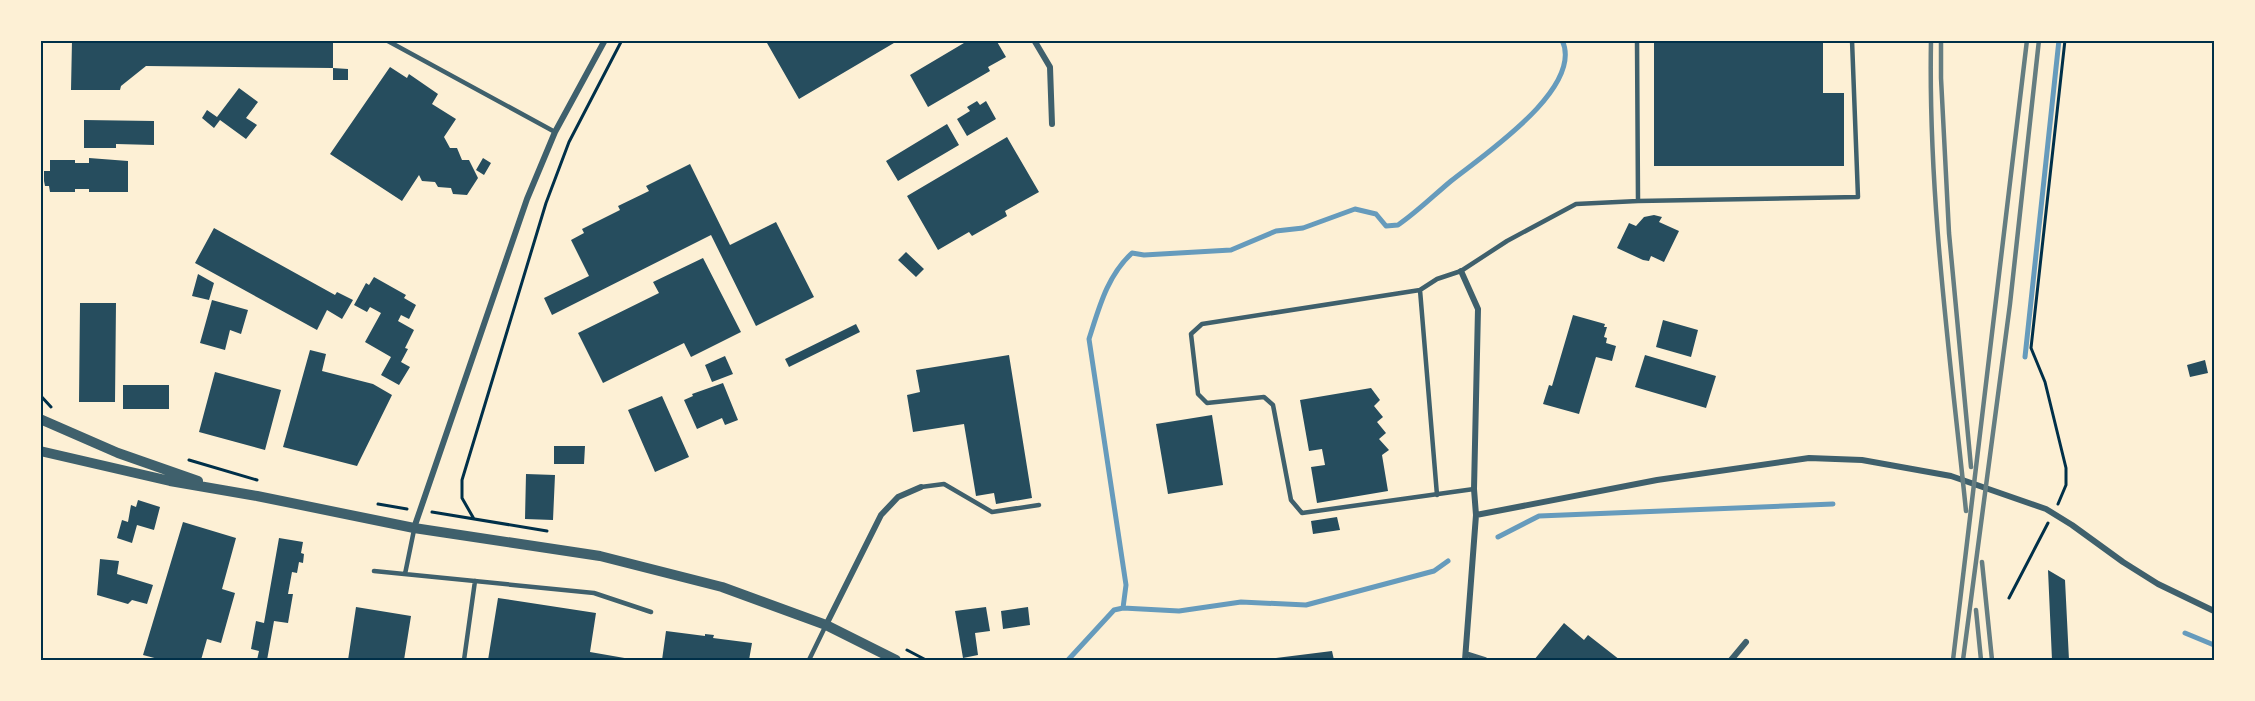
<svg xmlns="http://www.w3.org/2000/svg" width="2255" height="701" viewBox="0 0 2255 701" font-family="Ubuntu,sans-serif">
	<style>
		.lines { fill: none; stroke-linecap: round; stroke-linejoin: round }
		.stream { stroke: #669bbc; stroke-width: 5 }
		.building { fill: #264d5e }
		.path { stroke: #003049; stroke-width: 3 }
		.service { stroke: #3f606c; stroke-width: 4.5 }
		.minor { stroke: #3f606c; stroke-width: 6 }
		.tertiary { stroke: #3f606c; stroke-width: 10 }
		.rail { stroke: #657d81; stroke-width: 4.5 }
		.neatline { fill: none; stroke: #003049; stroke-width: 2 }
	</style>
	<rect width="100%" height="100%" fill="#fdf0d5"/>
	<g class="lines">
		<path class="stream" d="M2025,357L2059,40
			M1498,537L1539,516L1833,504
			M1123,608L1126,585L1089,339C1099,308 1107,276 1132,253L1144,255L1231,250L1276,231L1303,228L1355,209L1376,214L1386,226L1398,225C1417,212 1433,196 1451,181C1482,156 1585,88 1562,40
			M2185,633L2214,645
			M1068,660L1114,610L1123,608L1179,611L1241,602L1306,605L1434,571L1448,561"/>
	</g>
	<path class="building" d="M72,40H333V68L146,66L121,86L120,90H71Z
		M771,40H899L799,99L767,43Z
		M969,40H996L1006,57L988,67L990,71L928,107L910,75Z
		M1654,40H1823V93H1844V166H1654Z
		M390,67L407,78L409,74L438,94L432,104L456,119L444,137L450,148H457L462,160H469L478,178L467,195L453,194L451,188L438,187L435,182L422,181L419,175L402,201L330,154Z
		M333,68L348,69V80H333Z
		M239,88L258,102L246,118L257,125L246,139L220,120L214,128L202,118L207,110L217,117Z
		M977,101L980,105L986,101L996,119L967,136L957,119L970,111L967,107Z
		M84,120L154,121V145L116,144V148H84Z
		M947,124L959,145L898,181L886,161Z
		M1007,137L1039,192L1005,211L1007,216L972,236L969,232L938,250L907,196Z
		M89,158L128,161V192H89V189H75V192H50L49,186H45L44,181V171H50V160H75V163H89Z
		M483,158L491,163L484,175L476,170Z
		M690,164L730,245L776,222L814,297L756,326L711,235L552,315L544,298L589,276L571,240L584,233L582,229L620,210L618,206L649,191L646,186Z
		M1654,215L1662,217L1659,222L1679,231L1664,262L1651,256L1649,261L1643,260L1617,248L1629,223L1636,226L1644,217Z
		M214,228L335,295L337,292L353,300L342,319L327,310L317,330L195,263Z
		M906,252L924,269L916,277L898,260Z
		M703,258L741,332L691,357L684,343L603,383L578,333L659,293L653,282Z
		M198,274L214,283L209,300L192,296Z
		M374,277L406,295L404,298L416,305L409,319L401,315L398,321L414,330L405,348L408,349L401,362L410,367L399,385L381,375L391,357L365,342L381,313L370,307L367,312L354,305L366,283L369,285Z
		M212,300L248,310L241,334L230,330L225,350L200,343Z
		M80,303H116L115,402H79Z
		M1573,315L1605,324L1604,327H1607L1604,337L1607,338L1606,343L1616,346L1612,361L1596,357L1579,414L1543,404L1549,385L1552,386Z
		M1663,320L1698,330L1691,357L1656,347Z
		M856,324L860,332L789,367L785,359Z
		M310,350L326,354L322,371L373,384L392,395L357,466L283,447Z
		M1009,355L1032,498L996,504L994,493L976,496L964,424L913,432L907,395L920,392L916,370Z
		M1645,355L1716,376L1706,408L1635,387Z
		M725,356L733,374L712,382L705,365Z
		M2205,360L2208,373L2190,377L2187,365Z
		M215,372L281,390L265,450L199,432Z
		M723,383L738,420L725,425L722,418L697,429L684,400L693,396L692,394Z
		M123,385H169V409H123Z
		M1371,388L1380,400L1374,406L1383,417L1377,422L1386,433L1379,439L1389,450L1382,455L1388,491L1317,503L1311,467L1325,465L1322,449L1309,451L1300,400Z
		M662,396L689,457L655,472L628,410Z
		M1212,415L1223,485L1168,494L1156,424Z
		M554,446H585L584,464H554Z
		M526,474L555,475L553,520L525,519Z
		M138,500L160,507L154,530L137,525L132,543L117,538L122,520L128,522L131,505L136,507Z
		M1337,517L1340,530L1313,534L1311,521Z
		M183,522L236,538L222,589L235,593L221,643L207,639L201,660H162L143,655Z
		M279,538L303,542L301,553L304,554L303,563L299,562L297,573L292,572L288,594H293L288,623L274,621L267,660H257L259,651L251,649L256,621L264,623Z
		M100,559L119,561L117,574L153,585L147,604L132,600L128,604L97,595Z
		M2048,570L2065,580L2069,660H2052Z
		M498,598L596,613L590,652L636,660H488Z
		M356,607L411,616L404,660H348Z
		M986,607L990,631L975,633L978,655L963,658L955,611Z
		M1028,607L1030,625L1003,629L1001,611Z
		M1564,623L1584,640L1588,635L1620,660H1534Z
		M666,631L705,636V634L714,635L713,638L752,643L749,660H662Z
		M1332,651L1334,660H1267V659Z"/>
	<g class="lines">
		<path class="path" d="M40,395L51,407
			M189,460L257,480
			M378,504L407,509
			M2058,504L2066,485V468L2045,382L2031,348L2065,40
			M432,512L547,531
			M474,519L462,498V480L546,203L569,142L622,40
			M2009,598L2048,523
			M907,650L926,660"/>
		<path class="service" d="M386,40L555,132
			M1637,40L1638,201
			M1420,290L1437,279L1461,271L1507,241L1576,204L1638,201L1858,197L1852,40
			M921,487L944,484L992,512L1039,505
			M1437,495L1420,290L1202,324L1191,334L1198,394L1207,403L1264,397L1273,405L1291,500L1302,513L1474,489
			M374,571L594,593L651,612
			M405,574L414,530
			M464,660L475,581
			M809,660L826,625"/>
		<path class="minor" d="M1034,40L1050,67L1052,124
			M1461,271L1478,309L1474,489L1476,515L1465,660
			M1476,515L1657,480L1809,458L1862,460L1951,476L2046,509L2072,525L2123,562L2158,584L2214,611
			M414,528L527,199L555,132L605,40
			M826,625L881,515L898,497L921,487
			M1466,654L1485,660
			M1731,660L1746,642"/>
		<path class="tertiary" d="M40,419L118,453L198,481
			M40,451L170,481L257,496L414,528L600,556L722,587L826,625L896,660"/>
		<path class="rail" d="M1931,40C1928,197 1950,355 1966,511
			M1941,40V78L1949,233L1971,467
			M1982,562L1992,660
			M1976,610L1981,660
			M1953,660L2027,40
			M1963,660L2010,304L2039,40"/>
	</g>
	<rect width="2255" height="701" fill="none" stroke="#fdf0d5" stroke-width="84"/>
	<rect x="42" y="42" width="2171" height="617" class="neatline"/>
</svg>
